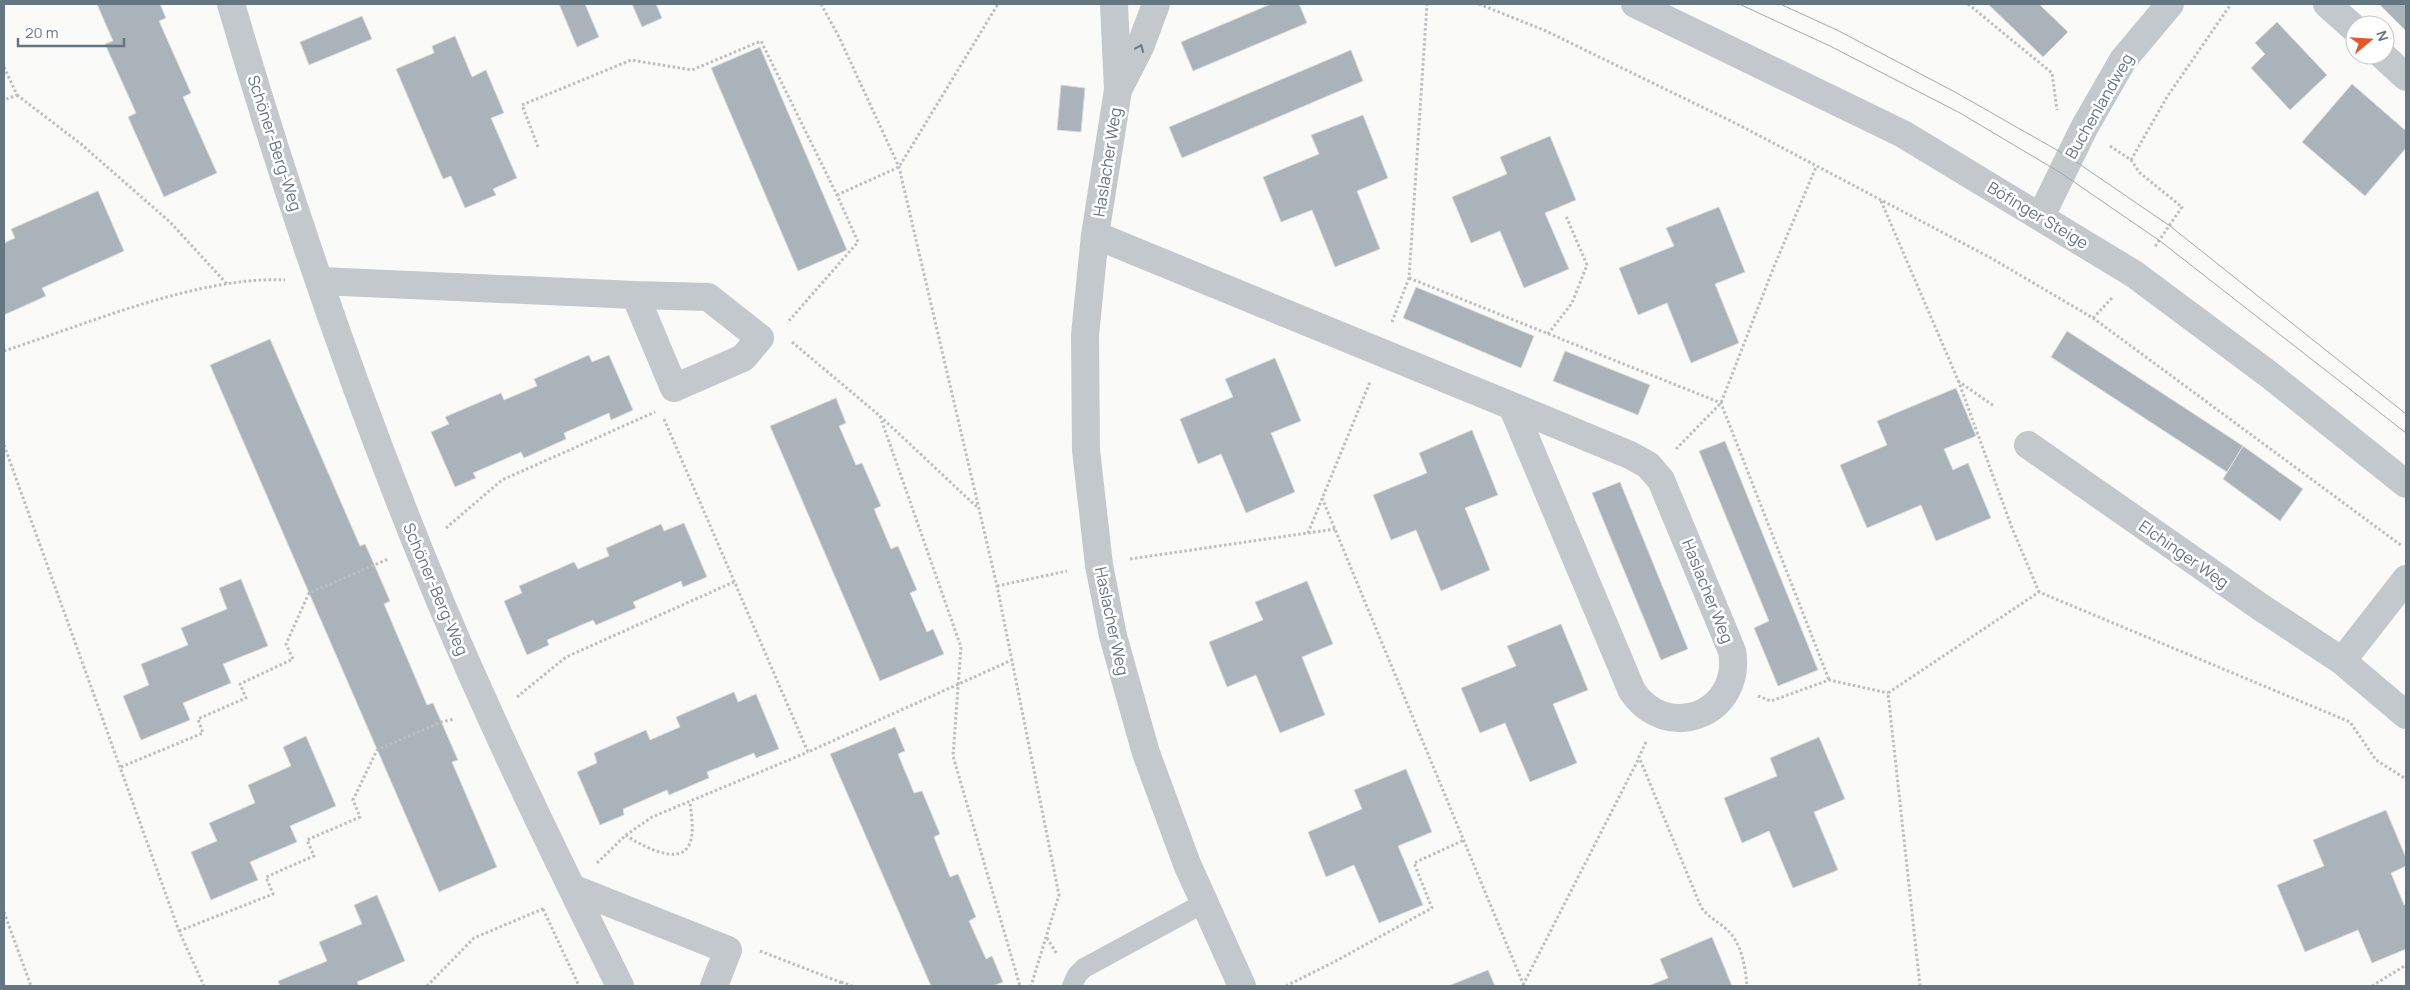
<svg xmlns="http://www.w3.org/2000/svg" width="2410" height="990" viewBox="0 0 2410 990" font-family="Manrope,sans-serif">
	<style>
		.building { fill: #aab3b9; stroke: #dcdcda }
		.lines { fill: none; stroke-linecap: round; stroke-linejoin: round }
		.path { stroke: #bbbfc2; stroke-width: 3; stroke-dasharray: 2.5 2.5; stroke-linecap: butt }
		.service { stroke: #c3c8cc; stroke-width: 20 }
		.minor { stroke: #c3c8cc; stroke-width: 28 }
		.tram { stroke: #a2aab0; stroke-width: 1 }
		.oneway { stroke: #6a7a87 }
		.labels { text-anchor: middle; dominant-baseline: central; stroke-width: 5; stroke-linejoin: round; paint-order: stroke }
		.street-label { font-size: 16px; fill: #657683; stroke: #fff }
	</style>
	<rect width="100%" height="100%" fill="#fafaf8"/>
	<path class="building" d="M97,4H160L166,18L159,21L191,93L183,97L217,173L164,197L128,117L136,113L105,44L113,41Z
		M559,4H585L599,37L577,47Z
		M632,4H656L662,18L642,27Z
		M1271,4H1299L1307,23L1193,71L1181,42Z
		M1988,4H2039L2068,32L2043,57Z
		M2379,4H2406V31Z
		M362,16L372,39L309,65L300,42Z
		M2277,22L2327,75L2290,110L2251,68L2265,54L2255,43Z
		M455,36L472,77L486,70L504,113L491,118L517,178L493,189L496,195L465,208L451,176L443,179L396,69L434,53L432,46Z
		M760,47L847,250L798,271L711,68Z
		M1351,50L1363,81L1182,158L1169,127Z
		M2352,84L2406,131V148L2365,196L2302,142Z
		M1061,85L1085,88L1081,132L1057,130Z
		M1363,115L1388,178L1357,191L1380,249L1335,267L1312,210L1281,222L1263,177L1319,154L1311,135Z
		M1550,136L1576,200L1545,213L1569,269L1524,288L1500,231L1471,243L1452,197L1507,174L1500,157Z
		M98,191L124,251L42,288L46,296L4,315V243L15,238L11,229Z
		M1719,207L1745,272L1715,284L1739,343L1691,363L1667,303L1638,315L1619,268L1674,246L1666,228Z
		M1416,287L1534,336L1521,368L1403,318Z
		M2067,331L2243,446L2227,472L2051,357Z
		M270,339L360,546L365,544L374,564L390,601L384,604L427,705L433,703L458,760L452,762L497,867L439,892L210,365Z
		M1565,351L1650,385L1638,415L1553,381Z
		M589,355L592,362L609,355L633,410L611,420L609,413L564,433L566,439L524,458L521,452L473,473L476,478L455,487L431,432L449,424L445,417L501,393L504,400L537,386L534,379Z
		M1275,358L1301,421L1271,433L1295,492L1246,513L1221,454L1198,464L1180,419L1233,397L1225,379Z
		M1956,388L1976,436L1944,449L1953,470L1968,463L1991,518L1936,541L1921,505L1867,528L1840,465L1887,445L1877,421Z
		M836,398L846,423L839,426L856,465L862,463L881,506L874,509L891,549L898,546L917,590L910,593L927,632L933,629L944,654L880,681L770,426Z
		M1472,430L1498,495L1465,508L1490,570L1441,591L1416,530L1391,540L1373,495L1427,473L1419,453Z
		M1725,441L1818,670L1778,686L1754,628L1769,621L1699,451Z
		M2243,446L2303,489L2280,521L2223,479Z
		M1620,482L1688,649L1661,660L1592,493Z
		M684,523L707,577L683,587L681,581L633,602L636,608L596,625L593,620L547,640L549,645L527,655L504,601L522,593L519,586L574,562L578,569L609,556L606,548L661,524L664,531Z
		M241,579L268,646L223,664L231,683L183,703L190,720L141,740L123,696L149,685L141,664L188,645L181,628L227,609L219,588Z
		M1307,581L1333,644L1302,657L1325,715L1280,733L1256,675L1227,687L1209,642L1263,620L1255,602Z
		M1561,624L1588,690L1553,704L1577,763L1530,782L1505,723L1480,733L1461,688L1516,666L1507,646Z
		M734,692L738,702L756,694L779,749L756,758L754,753L707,772L709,778L669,795L667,790L623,809L624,815L600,825L577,772L597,763L594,753L646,730L650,740L680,727L676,717Z
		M895,727L905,751L898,754L914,793L922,791L940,834L934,837L950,877L958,874L976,917L969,921L986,959L992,956L1003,982L993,986H931L830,754Z
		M306,736L336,806L290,826L297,842L250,862L258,880L211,900L191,852L217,841L209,823L255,803L248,785L291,766L283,747Z
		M1819,737L1845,799L1814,812L1838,870L1793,888L1769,831L1742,843L1724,798L1777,776L1770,758Z
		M1406,769L1432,832L1398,846L1423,905L1379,923L1354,865L1326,877L1308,832L1362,809L1354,790Z
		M2386,810L2406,858V866L2391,873L2404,905L2406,904V949L2372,963L2358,930L2305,952L2277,885L2324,866L2313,840Z
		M377,895L405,961L357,982L359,986H280L278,981L327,961L319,942L362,924L354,905Z
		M1712,937L1732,986H1648L1668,978L1660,959Z
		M1488,970L1495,986H1448Z"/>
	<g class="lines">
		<path class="path" d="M821,4L839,37L899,167L997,586L1059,895L1031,986
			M1479,4L1546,31L1739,125L1991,258L2093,318L2402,546
			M1968,4L2052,73L2057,110
			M4,67L17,95L4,100
			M17,95L81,144L170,222L227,284
			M2110,146L2131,160L2140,173L2182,207L2154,248
			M538,147L522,105L631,60L692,70L761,41L837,195L858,242L787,323
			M2131,160L2167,97L2231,4
			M837,195L899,167L998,4
			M1881,201L1958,380L2012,528L2039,592
			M1409,278L1721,403L1829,680
			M2093,318L2113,297
			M1392,322L1409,278L1427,4
			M1548,334L1572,303L1587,265L1566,216
			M792,342L880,416L979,509
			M4,351C87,324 198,276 285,280
			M1958,381L1994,406
			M880,416L961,647L953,756L1020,986
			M664,419L808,752L1012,660
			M4,445L179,931L204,986
			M1676,449L1721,403L1773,269L1816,167
			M1322,498L1524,986
			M446,528L502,480L655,412
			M1308,533L1370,382
			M1130,559L1335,529
			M997,586L1067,571
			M1758,696L1771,701L1829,680L1888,693
			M517,697L566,657L736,581
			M1646,742L1639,757L1701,907C1708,917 1717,921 1725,928C1742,942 1745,966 1747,986
			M121,767L203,733L198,719L246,698L240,684L293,659L286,644L309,593L388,559
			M626,835C638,844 679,867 689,845C695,833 691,814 690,802
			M597,863L626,835L652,817L808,752
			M543,909L579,986
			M4,912L31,986
			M179,931L273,894L266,877L314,856L307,840L360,817L353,800L377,750L441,722L455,719
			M1047,938L1057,954
			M760,951L840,982L842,986
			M841,982L852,986
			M1523,985L1639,758
			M427,986L474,938L545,908
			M1286,986L1334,962L1432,908L1414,863L1464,840
			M1920,986L1888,693L2039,592L2350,722L2376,760L2406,779
			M2372,986L2406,965"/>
		<path class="service" d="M1072,986L1077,975L1084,968L1204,903"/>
		<path class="minor" d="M231,4C290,206 359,406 440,601C495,732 557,859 620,986
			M1114,4L1118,90L1095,235L1085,335L1086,450L1099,565L1113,636L1146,753L1187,864L1242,986
			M1635,4L1903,134L2134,274L2271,376L2406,484
			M2327,4L2355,29
			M2382,55L2406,77
			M1118,90L1140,47L1156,4
			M2041,216L2084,128L2123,60L2170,4
			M1095,235L1512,406L1632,691C1668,744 1743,713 1732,651L1661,480L1648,465L1630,455L1512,406
			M320,281L635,295L674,388L743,358L760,338L708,297L635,295
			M2028,445L2259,606L2342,661L2406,579
			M2342,661L2406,715
			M572,888L728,950L714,986"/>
		<path class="tram" d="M1739,4L1830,46L1960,113L2061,173L2160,241L2406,433
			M1780,4L1837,30L1955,92L2069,157L2170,226L2406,414"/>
	</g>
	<defs><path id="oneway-chevron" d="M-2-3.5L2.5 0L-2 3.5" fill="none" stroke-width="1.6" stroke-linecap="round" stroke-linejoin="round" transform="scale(1.25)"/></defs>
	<use class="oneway" href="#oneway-chevron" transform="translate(1140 48) rotate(-67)"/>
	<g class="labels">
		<g class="street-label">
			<text transform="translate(2099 106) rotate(-60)">Buchenlandweg</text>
			<text transform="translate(275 143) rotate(72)">Schöner-Berg-Weg</text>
			<text transform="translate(1107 162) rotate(-81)">Haslacher Weg</text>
			<text transform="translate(2038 215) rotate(31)">Böfinger Steige</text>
			<text transform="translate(2184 554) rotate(35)">Elchinger Weg</text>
			<text transform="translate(436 589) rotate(67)">Schöner-Berg-Weg</text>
			<text transform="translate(1708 591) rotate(68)">Haslacher Weg</text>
			<text transform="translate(1112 621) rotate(78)">Haslacher Weg</text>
		</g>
	</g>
	<rect width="2410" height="990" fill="none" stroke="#657683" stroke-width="10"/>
	<g transform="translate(2370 40) rotate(72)"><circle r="24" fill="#ffffff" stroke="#c1c8cd"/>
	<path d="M0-4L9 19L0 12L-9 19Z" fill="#e4572e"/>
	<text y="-8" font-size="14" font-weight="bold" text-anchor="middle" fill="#657683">N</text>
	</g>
	<path d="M18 38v8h106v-8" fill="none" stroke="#657683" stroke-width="2.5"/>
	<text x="25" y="38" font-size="15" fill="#657683" stroke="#ffffff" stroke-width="4" paint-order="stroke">20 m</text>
</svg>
